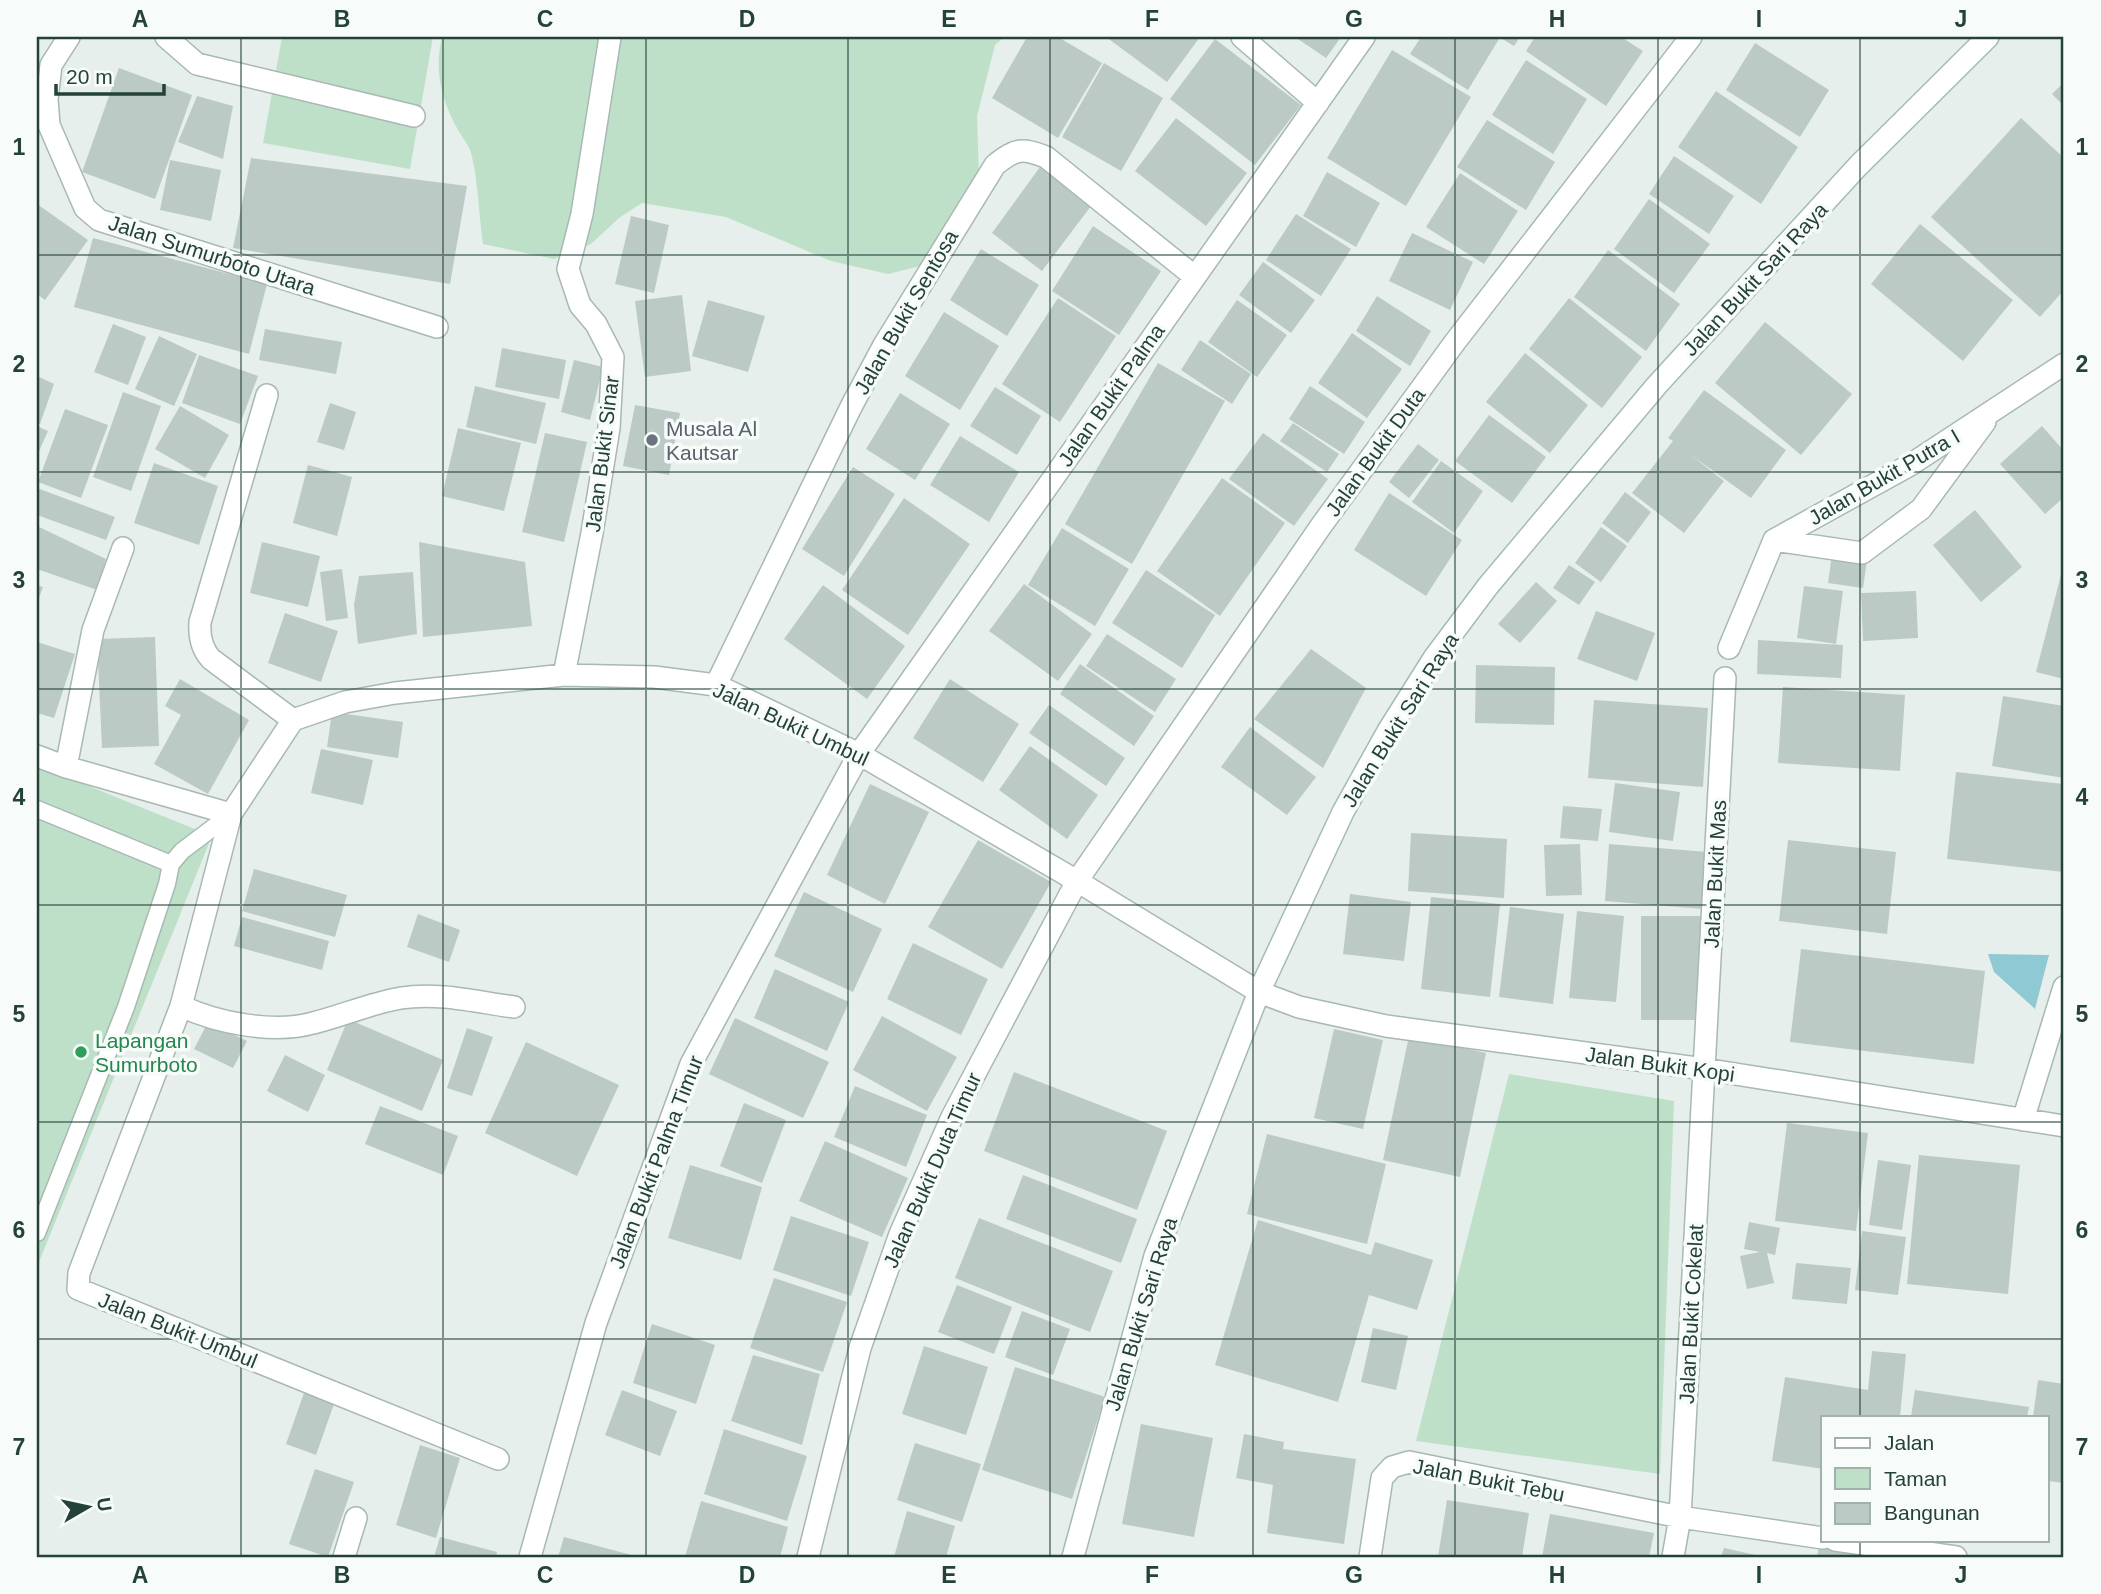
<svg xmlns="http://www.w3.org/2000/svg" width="2101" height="1594" viewBox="0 0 2101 1594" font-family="Arial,sans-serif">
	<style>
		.green { fill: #bfe0c8 }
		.water { fill: #8ec9d4 }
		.building { fill: #bbcac4 }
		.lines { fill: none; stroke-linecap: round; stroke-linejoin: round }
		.lane-casing { stroke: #a8b8b2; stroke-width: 19 }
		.street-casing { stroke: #a8b8b2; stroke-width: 24 }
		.secondary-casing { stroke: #a4bbb3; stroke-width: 24 }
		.lane { stroke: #fff; stroke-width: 16 }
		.street { stroke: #fff; stroke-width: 21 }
		.secondary { stroke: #fff; stroke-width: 21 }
		.grid { fill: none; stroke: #24423a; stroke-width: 2; stroke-opacity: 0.55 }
		.worship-dot { fill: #6b7280; stroke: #f7fbf9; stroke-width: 2.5 }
		.leisure-dot { fill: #2e9e5b; stroke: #f7fbf9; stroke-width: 2.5 }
		.labels { text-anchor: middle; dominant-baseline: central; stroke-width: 7; stroke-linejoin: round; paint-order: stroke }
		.street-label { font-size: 21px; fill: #24423a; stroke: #f7fbf9 }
		.worship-label { font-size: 21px; fill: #5b616d; stroke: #f7fbf9; text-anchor: start }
		.leisure-label { font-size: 21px; fill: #27864d; stroke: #f7fbf9; text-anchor: start }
		.neatline { fill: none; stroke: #24423a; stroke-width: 2.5 }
		.grid-label { font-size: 23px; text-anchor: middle; font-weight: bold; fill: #24423a }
	</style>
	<rect width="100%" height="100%" fill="#e6efeb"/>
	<path class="green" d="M282,37H433L410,169L263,143Z
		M442,37H1004L995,45L977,116L979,175L924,265L888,274L831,261L726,217L642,203L619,218L591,244L554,259L483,244C479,217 478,178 471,153C469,145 462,137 458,130C441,99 434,71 442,37Z
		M37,765L212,836L37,1267Z
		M1509,1074L1674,1101L1660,1474L1416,1441Z"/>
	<path class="water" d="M1988,954L2049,955L2035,1009L1994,972Z"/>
	<path class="building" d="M1027,37H1058L1102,63L1058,138L992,98Z
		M1106,37H1200L1167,82Z
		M1295,37H1341L1326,58Z
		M1421,37H1496L1499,39L1468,90L1410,54Z
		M1499,37H1520L1514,46Z
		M1535,37H1621L1643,51L1606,106L1526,51Z
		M1215,39L1301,105L1255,165L1170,99Z
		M1755,43L1829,90L1800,137L1726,90Z
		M1392,50L1471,97L1406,206L1327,158Z
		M1526,60L1587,99L1553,154L1492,115Z
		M1104,63L1163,98L1121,171L1062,137Z
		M119,68L192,95L155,199L82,172Z
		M2064,82V106L2052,94Z
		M1716,91L1798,147L1761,204L1678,147Z
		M197,96L233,106L223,159L178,142Z
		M1176,118L1247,173L1206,226L1135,171Z
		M2021,118L2064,158V290L2040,317L1931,217Z
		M1487,120L1555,162L1526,210L1457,167Z
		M1674,156L1734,196L1709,234L1649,194Z
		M251,158L467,186L450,284L233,248Z
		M170,160L221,170L211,221L160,210Z
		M1040,167L1091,206L1042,271L992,233Z
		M1327,172L1380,203L1356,247L1303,216Z
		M1460,173L1518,211L1484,264L1426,227Z
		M1649,199L1710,244L1674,293L1614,249Z
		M37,204L88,240L45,300L37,294Z
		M1296,214L1351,249L1321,296L1266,260Z
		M631,216L669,225L654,293L615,284Z
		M1920,224L2013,300L1963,361L1871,284Z
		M1093,226L1161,271L1119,335L1052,291Z
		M1412,233L1473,262L1450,310L1389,281Z
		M93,238L267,284L249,354L74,307Z
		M981,249L1039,285L1007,336L950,300Z
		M1608,250L1680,304L1646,351L1574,297Z
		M1263,262L1315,300L1291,333L1239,295Z
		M682,295L691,371L645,377L635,301Z
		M1377,296L1431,331L1410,366L1356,331Z
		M1058,298L1116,336L1060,422L1002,384Z
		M1569,298L1642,357L1602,408L1529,349Z
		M708,300L765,316L748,372L692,356Z
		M1237,300L1287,335L1257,377L1208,342Z
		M944,312L999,346L960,410L905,376Z
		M1765,322L1852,394L1801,455L1715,383Z
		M113,324L146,337L128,385L94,372Z
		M265,329L342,342L336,374L259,360Z
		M1352,333L1402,369L1367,418L1318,383Z
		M159,336L197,354L174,406L135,389Z
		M1200,340L1251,374L1232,404L1181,370Z
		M502,348L566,360L559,399L495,387Z
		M1525,353L1588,405L1550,453L1486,402Z
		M199,355L258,376L240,424L182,403Z
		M574,360L603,367L590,420L561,412Z
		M1158,363L1225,401L1132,564L1065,524Z
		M37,376L54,384L40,424L37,422Z
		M475,386L546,403L536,444L466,427Z
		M1310,386L1365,422L1344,454L1289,419Z
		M995,387L1041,416L1017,455L970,426Z
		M1704,390L1786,450L1751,498L1691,455L1724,481L1684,533L1632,493L1673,441L1668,438Z
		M123,392L161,406L131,491L93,477Z
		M900,393L950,424L915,480L866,449Z
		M330,403L356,412L344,450L317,442Z
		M635,405L680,413L669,475L623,466Z
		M180,406L229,435L205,478L155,449Z
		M65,409L108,425L81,498L38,482Z
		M1489,415L1546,457L1512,503L1455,461Z
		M1293,423L1339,454L1327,472L1280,441Z
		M37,426L48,431L37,456Z
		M2042,426L2064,451V497L2045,514L2000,464Z
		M458,428L521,443L504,511L442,496Z
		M545,433L587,442L564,542L522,532Z
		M1263,433L1328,479L1294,526L1229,479Z
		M960,436L1019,472L989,522L930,485Z
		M1418,444L1439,460L1409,498L1389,482Z
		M1441,461L1483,491L1454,533L1412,502Z
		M154,463L218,486L199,545L134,523Z
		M308,465L352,477L337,536L293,523Z
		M853,467L895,494L844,576L802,549Z
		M1222,478L1285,523L1220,616L1157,571Z
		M37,488L115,517L106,540L37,515Z
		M1625,492L1651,512L1628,543L1602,523Z
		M1389,493L1462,540L1426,596L1354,550Z
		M904,498L970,544L908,635L842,590Z
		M1975,510L2022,567L1981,602L1933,545Z
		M37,526L106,559L97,590L37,569Z
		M1601,527L1627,546L1601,582L1575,563Z
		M1062,528L1129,569L1095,626L1028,585Z
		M262,542L320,556L308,607L250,593Z
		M419,542L525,562L532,626L423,637Z
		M1833,547L1868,553L1863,588L1828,583Z
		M1569,565L1595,582L1579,605L1553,588Z
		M2063,567H2064V679L2036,672Z
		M342,569L348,618L326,621L320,572Z
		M1146,570L1215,615L1182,668L1112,623Z
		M413,572L417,634L358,644L354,605L359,576Z
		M1536,582L1557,601L1520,643L1498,624Z
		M1024,584L1092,634L1058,681L989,631Z
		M37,585L43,587L37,603Z
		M823,585L905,646L867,699L784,639Z
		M1804,586L1843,591L1836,644L1797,638Z
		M1916,591L1918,638L1863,641L1861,593Z
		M1596,611L1655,633L1637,681L1577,659Z
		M285,613L338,631L321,682L268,663Z
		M1107,634L1176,679L1155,712L1086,666Z
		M155,637L159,746L102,748L97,639Z
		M1758,640L1843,645L1841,678L1757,674Z
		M37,642L75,654L54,718L37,713Z
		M1311,649L1366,688L1323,768L1254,719Z
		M1080,664L1154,716L1134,746L1060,694Z
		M1476,665L1555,667L1554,725L1475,723Z
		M180,679L249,720L208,794L154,764L181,715L165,706Z
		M950,679L1019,724L983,782L913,738Z
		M1783,687L1905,695L1900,771L1778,763Z
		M2003,696L2064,706V778L1992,766Z
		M1594,700L1708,708L1703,787L1588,778Z
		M1049,705L1125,758L1106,786L1029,733Z
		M332,712L403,722L398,758L327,747Z
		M1250,727L1316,777L1287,815L1221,767Z
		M1030,746L1098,795L1067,839L999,790Z
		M321,749L373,760L363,805L311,793Z
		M1956,772L2064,784V872L1947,859Z
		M1615,783L1680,792L1673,841L1609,832Z
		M870,784L929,812L885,904L827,875Z
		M1563,806L1602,809L1598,841L1560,838Z
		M1411,833L1507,839L1504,898L1408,891Z
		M978,840L1051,882L1002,969L928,927Z
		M1788,840L1896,852L1887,934L1779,921Z
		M1580,844L1582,895L1546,896L1544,845Z
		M1609,844L1720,853L1715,910L1605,901Z
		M254,869L347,895L335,937L242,911Z
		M804,892L882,929L853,992L774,956Z
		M1350,894L1411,902L1404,961L1343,954Z
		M1431,897L1500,904L1490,997L1421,989Z
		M1510,907L1564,914L1553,1004L1499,997Z
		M1577,911L1624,916L1616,1002L1569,998Z
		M418,914L460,930L449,962L407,947Z
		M1641,916H1717L1718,1020H1641Z
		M242,917L329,941L322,970L234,946Z
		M913,943L988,979L961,1035L887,999Z
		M1801,949L1985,971L1974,1064L1790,1042Z
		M775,969L849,1002L827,1051L754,1018Z
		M882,1016L957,1057L927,1111L853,1070Z
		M735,1018L829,1062L803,1118L709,1074Z
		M348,1019L443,1060L422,1111L327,1070Z
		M208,1022L247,1041L233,1068L194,1049Z
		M467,1028L493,1037L472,1096L447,1088Z
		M1334,1029L1383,1040L1363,1129L1314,1118Z
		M1409,1036L1486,1053L1460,1177L1383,1160Z
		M526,1042L619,1085L577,1176L485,1133Z
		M285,1055L325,1075L308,1112L267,1091Z
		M1014,1072L1167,1131L1137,1210L984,1151Z
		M855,1086L927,1115L906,1167L834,1137Z
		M744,1103L786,1120L762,1183L720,1166Z
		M380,1106L458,1136L443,1175L365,1144Z
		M1787,1123L1868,1133L1856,1231L1775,1221Z
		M1267,1134L1386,1164L1367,1244L1247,1214Z
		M825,1141L908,1178L882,1237L799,1201Z
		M1919,1155L2020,1165L2008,1294L1907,1284Z
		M1878,1160L1911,1165L1902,1230L1869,1225Z
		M690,1165L762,1187L741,1260L668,1238Z
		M1023,1175L1137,1219L1121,1263L1006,1219Z
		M791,1216L869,1242L851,1296L773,1270Z
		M979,1218L1113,1271L1090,1332L955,1278Z
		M1258,1220L1371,1255L1375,1242L1433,1260L1417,1310L1369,1295L1338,1402L1215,1365Z
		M1749,1222L1780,1228L1775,1255L1767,1253L1774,1283L1747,1289L1740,1256L1760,1252L1744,1249Z
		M1862,1231L1906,1237L1898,1295L1855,1290Z
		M1796,1263L1851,1268L1847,1304L1792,1299Z
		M774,1278L847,1302L823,1372L750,1348Z
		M957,1285L1012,1307L994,1354L938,1332Z
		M1022,1311L1070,1329L1053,1375L1005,1357Z
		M652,1324L715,1345L696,1404L633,1383Z
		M1373,1328L1408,1336L1396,1390L1361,1382Z
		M924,1346L988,1367L966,1435L902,1414Z
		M1872,1351L1906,1354L1900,1417H1823V1469L1772,1461L1785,1377L1868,1390Z
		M753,1355L820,1374L802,1445L731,1421Z
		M1015,1367L1105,1397L1072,1499L982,1470Z
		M2038,1380L2064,1384V1483L2047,1481V1417H2033Z
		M622,1390L677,1411L660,1456L605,1435Z
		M1915,1390L2029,1407L2027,1417H1911Z
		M304,1393L334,1404L316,1455L286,1444Z
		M1141,1424L1213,1438L1194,1537L1122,1524Z
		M724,1429L807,1456L787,1521L704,1494Z
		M1244,1434L1284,1442L1283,1449L1356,1459L1344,1544L1267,1533L1273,1485L1236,1478Z
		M915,1443L981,1464L962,1522L897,1500Z
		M420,1445L460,1458L436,1538L396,1525Z
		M315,1469L354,1482L328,1557L289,1544Z
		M1447,1500L1529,1513L1522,1557H1438Z
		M701,1501L788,1527L780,1557H685Z
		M907,1511L955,1526L946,1557H894Z
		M1550,1514L1654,1533L1649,1557H1542Z
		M440,1537L497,1552L496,1557H434Z
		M564,1537L635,1556V1557H558Z
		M1819,1547L1861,1555V1557H1817Z
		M1724,1548L1760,1556V1557H1721Z"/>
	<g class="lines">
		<g class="lane-casing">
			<path id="lane" d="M37,809L171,864L182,851L231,814
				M37,1233L126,1007L167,884L171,864"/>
		</g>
		<g class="street-casing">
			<path id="street" d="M69,37L51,65L47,99L49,125L85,208L99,220L437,327
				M166,37L197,64L414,116
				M1242,37L1318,103
				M267,395L200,622C199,636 201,648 211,659L293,720
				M1774,540L1862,553L1921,509L1985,422
				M1729,648L1774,540L1910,465L2064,364
				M564,675L592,533L609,428L613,357L596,324L580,305L568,269L582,214L610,37
				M716,685L851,407L884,345L995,165C1016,148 1022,148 1046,157L1195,277
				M37,756L66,767L231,814L293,720L345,702L395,693L564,675L654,677L716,685L859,754L1077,881L1259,992L1299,1007L1386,1026L1704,1069L2064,1126
				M66,767L93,630L123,548
				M231,814L181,1006C217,1023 274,1034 313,1023C342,1016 371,1003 401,998C438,992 477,1002 514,1007
				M181,1006L79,1273L78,1289L498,1459
				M2023,1120L2064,987
				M1835,1540L1956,1557
				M344,1557L356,1518
				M530,1557L596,1323L691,1064L859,754L1364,37
				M808,1557L860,1348L900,1234L952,1117L1077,881L1321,526L1455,342L1691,37
				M1370,1557L1382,1478L1392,1467L1409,1462L1680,1517L1823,1538
				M1673,1557L1680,1517L1725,678"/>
		</g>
		<g class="secondary-casing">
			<path id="secondary" d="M1073,1557L1155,1256L1259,992L1343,812L1388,731L1434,658L1488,586L1657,385L1858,166L1988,37"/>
		</g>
		<use href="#lane" class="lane"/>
		<use href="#street" class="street"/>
		<use href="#secondary" class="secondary"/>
	</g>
	<path class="grid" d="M241,37V1557M443,37V1557M646,37V1557M848,37V1557M1050,37V1557M1253,37V1557M1455,37V1557M1658,37V1557M1860,37V1417M37,255H2064M37,472H2064M37,689H2064M37,905H2064M37,1122H2064M37,1339H2064M1860,1540V1557"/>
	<circle class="worship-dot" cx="652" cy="440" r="7"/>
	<circle class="leisure-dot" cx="81" cy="1052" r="7"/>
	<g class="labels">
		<g class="street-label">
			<text transform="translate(212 255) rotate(18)">Jalan Sumurboto Utara</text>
			<text transform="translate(1755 279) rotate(-47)">Jalan Bukit Sari Raya</text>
			<text transform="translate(906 312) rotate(-60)">Jalan Bukit Sentosa</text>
			<text transform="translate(1111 395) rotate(-55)">Jalan Bukit Palma</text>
			<text transform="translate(1375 452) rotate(-54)">Jalan Bukit Duta</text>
			<text transform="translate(602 454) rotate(-83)">Jalan Bukit Sinar</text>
			<text transform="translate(1884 477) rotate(-30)">Jalan Bukit Putra I</text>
			<text transform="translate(1400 720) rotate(-58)">Jalan Bukit Sari Raya</text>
			<text transform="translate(791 724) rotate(25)">Jalan Bukit Umbul</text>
			<text transform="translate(1715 874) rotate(-87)">Jalan Bukit Mas</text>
			<text transform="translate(1660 1064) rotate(8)">Jalan Bukit Kopi</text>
			<text transform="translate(656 1162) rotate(-69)">Jalan Bukit Palma Timur</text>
			<text transform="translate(932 1170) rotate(-66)">Jalan Bukit Duta Timur</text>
			<text transform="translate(1141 1314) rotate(-73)">Jalan Bukit Sari Raya</text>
			<text transform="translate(1691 1314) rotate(-87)">Jalan Bukit Cokelat</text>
			<text transform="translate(178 1330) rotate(22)">Jalan Bukit Umbul</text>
			<text transform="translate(1489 1480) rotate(11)">Jalan Bukit Tebu</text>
		</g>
		<g class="worship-label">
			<text x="666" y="428">Musala Al<tspan x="666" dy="24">Kautsar</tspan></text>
		</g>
		<g class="leisure-label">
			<text x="95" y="1040">Lapangan<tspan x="95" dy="24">Sumurboto</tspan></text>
		</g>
	</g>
	<rect width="2101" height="1594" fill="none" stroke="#f7fbf9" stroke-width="77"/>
	<rect x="1821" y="1416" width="228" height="126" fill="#f7fbf9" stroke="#a3b1ad" stroke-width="2"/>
	<rect x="1835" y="1438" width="35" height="10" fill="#ffffff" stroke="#a3b1ad" stroke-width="2"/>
	<text x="1884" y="1450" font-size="21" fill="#24423a">Jalan</text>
	<rect x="1835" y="1468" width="35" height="21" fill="#bfe0c8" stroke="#a3b1ad" stroke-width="2"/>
	<text x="1884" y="1486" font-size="21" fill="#24423a">Taman</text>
	<rect x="1835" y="1503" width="35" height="21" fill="#bbcac4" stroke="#a3b1ad" stroke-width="2"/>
	<text x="1884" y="1520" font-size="21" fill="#24423a">Bangunan</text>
	<g transform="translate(88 1507) rotate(81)" stroke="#f7fbf9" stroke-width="5" paint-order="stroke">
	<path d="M0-5L12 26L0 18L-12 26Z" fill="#24423a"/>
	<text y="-10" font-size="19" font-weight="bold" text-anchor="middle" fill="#24423a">U</text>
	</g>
	<path d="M56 84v10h108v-10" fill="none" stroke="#24423a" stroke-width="3.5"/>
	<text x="66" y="84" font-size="21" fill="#24423a" stroke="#f7fbf9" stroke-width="5" paint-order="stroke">20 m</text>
	<rect x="38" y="38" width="2024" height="1518" class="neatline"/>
	<g class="grid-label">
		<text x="140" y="27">A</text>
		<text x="342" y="27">B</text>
		<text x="545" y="27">C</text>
		<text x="747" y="27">D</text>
		<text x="949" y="27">E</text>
		<text x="1152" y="27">F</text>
		<text x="1354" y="27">G</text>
		<text x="1557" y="27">H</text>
		<text x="1759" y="27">I</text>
		<text x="1961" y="27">J</text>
		<text x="19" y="155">1</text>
		<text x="2082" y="155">1</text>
		<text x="19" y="372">2</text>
		<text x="2082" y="372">2</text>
		<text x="19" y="588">3</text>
		<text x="2082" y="588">3</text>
		<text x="19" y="805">4</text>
		<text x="2082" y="805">4</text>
		<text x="19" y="1022">5</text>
		<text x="2082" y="1022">5</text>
		<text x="19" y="1238">6</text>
		<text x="2082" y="1238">6</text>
		<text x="19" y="1455">7</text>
		<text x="2082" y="1455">7</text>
		<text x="140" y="1583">A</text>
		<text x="342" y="1583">B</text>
		<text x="545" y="1583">C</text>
		<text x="747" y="1583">D</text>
		<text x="949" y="1583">E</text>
		<text x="1152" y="1583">F</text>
		<text x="1354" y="1583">G</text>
		<text x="1557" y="1583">H</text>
		<text x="1759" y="1583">I</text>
		<text x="1961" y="1583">J</text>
	</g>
</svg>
